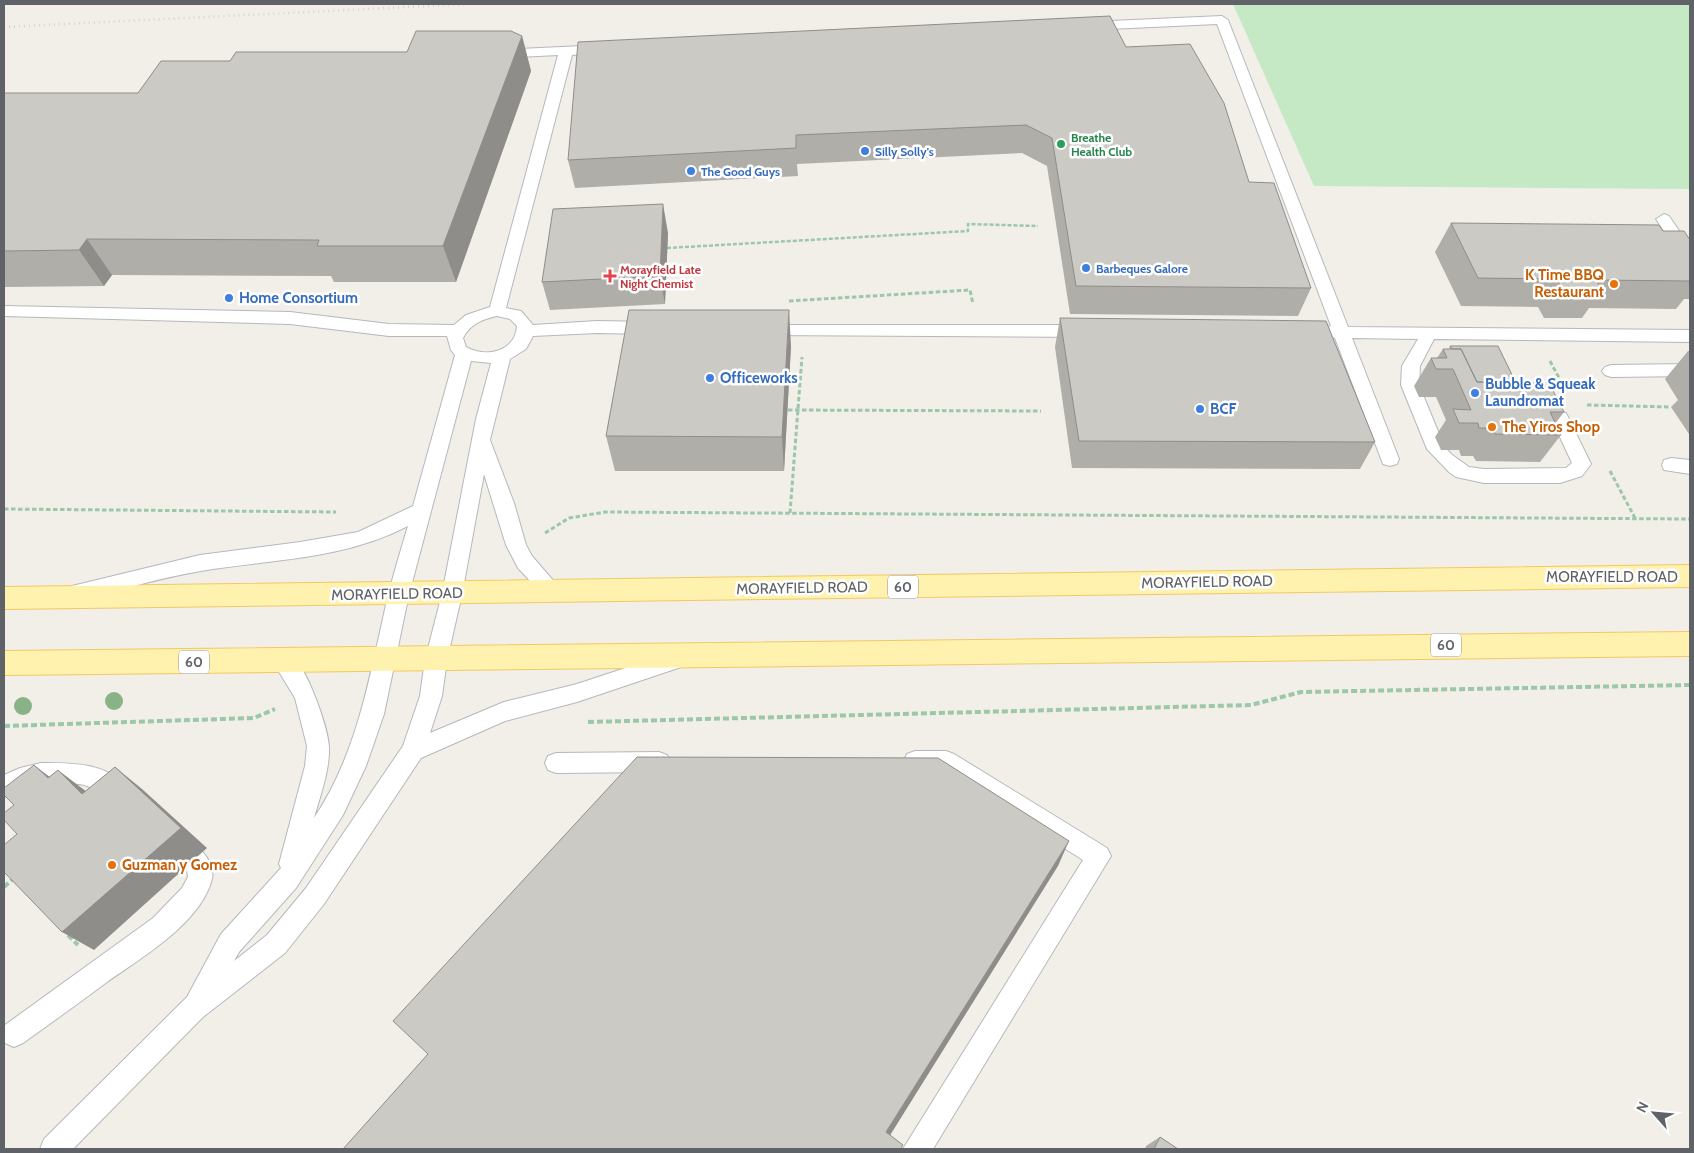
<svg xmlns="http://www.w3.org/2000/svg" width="1694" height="1153" viewBox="0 0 1694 1153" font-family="Cabin,sans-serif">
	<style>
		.green { fill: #c5e8c5 }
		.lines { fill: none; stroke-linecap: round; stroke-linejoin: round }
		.service-casing { stroke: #b5b8bc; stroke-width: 2 }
		.primary-casing { stroke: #f2c960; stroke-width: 2 }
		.path-far2 { stroke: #9cc7a9; stroke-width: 2.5; stroke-dasharray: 4 2; stroke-linecap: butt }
		.path-far1 { stroke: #9cc7a9; stroke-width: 3; stroke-dasharray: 4.5 2.5; stroke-linecap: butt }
		.path { stroke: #9cc7a9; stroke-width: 4; stroke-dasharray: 6 3; stroke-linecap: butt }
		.service { fill: #fff; fill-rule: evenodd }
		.primary { fill: #fff2af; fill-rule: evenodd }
		.rail { stroke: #b6b7b8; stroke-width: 2.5; stroke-dasharray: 0.5 4.5; stroke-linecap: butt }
		.tree { fill: #89b387 }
		.wall { fill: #afaea9 }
		.shaded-wall { fill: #8f8d8a }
		.building { fill: #cccac5; stroke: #8f8d8a }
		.leisure-dot { fill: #2e9e5b; stroke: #fff; stroke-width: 2 }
		.shop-dot { fill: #3f7fe0; stroke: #fff; stroke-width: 2 }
		.health-dot { fill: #e0444e; stroke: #fff; stroke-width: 2 }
		.food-dot { fill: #e8710a; stroke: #fff; stroke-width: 2 }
		.labels { text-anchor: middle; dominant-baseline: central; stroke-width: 5; stroke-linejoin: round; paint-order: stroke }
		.far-leisure-label { font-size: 12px; font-weight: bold; fill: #27864d; stroke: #fff; text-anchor: start }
		.far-shop-label { font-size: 12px; font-weight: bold; fill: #366cbe; stroke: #fff; text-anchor: start }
		.far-health-label { font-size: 12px; font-weight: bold; fill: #be3a42; stroke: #fff; text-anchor: start }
		.shield { fill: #fff; stroke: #8f9295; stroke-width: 1 }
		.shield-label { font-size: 14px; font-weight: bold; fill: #5f6368 }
		.food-label { font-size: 15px; font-weight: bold; fill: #c56008; stroke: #fff; text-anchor: start }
		.shop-label { font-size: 15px; font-weight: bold; fill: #366cbe; stroke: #fff; text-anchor: start }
		.street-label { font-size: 15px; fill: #5f6368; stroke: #fff }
	</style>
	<rect width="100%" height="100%" fill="#f1efe8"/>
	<path class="green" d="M1233,4H1690V189L1314,186Z"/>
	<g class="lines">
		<g class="service-casing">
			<path id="service" d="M1222,16L1228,20L1348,327L1690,330V342L1434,339L1420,366L1419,385L1444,446L1451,454L1469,467L1484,469L1566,468L1572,463L1551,418L1554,413L1560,412L1566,413L1591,464L1582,476L1560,483H1484L1456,477L1449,472L1427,449L1401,385L1402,366L1418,339L1352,338L1399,459L1397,464L1390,466L1383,464L1335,338L1324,336L1322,332L1324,328L1331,326L1217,24L1088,30L1082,26L1088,22Z
				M604,45L610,49L609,52L572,55L506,308L521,311L533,325L597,321L651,322L657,324L659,328L657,332L651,334L597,333L533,336L526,349L510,359L490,440L514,503L526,545L532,556L563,592L560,598L553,600L546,598L518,568L506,545L484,474L462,594L447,660L442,696L430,733L504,702L577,684L680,650L687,653L691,659L687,665L577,702L505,721L421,758L324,904L285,953L203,1017L73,1149H40L44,1139L187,997L221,934L281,868L279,864L305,766L307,746L295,698L273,662L277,656C282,654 286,652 291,655C307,667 328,727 329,747C330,770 320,796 314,818C359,751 370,673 388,596C394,572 401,549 408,526C342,560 273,559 201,571C160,578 119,590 79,600L72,598L69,592L72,586L200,555L300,542L358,532L413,506L455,355L451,350L447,336H389L290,324L4,316V306L290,312L389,324L454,325L466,315L490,307L558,55L500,58L494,54L500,50ZM497,316L510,319L517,326C515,352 486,358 466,347L463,338C470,324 483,319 497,316ZM471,361L491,363L476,419L442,594L425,660L420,696L403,746L306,888L267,935L234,961L239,952L296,888L343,815L366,766L384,714L409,594Z
				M1664,214L1669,216L1690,247V263L1684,262L1656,219Z
				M763,325H1084L1090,327L1092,331L1090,335L1084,337L757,335L755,331L757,327Z
				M1690,364V376L1611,377L1605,375L1602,371L1605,367L1611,365Z
				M1671,458L1690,460V474L1664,470L1662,465L1664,460Z
				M915,751H946L954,754L1107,848L1111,856L933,1149H903L1083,860L943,771H915L907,768L904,761L907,754Z
				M659,752L667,755L670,762L667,769L659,772L556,773L548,770L545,763L548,756L556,753Z
				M41,763C74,763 117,762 132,798L129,806L121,809C109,804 102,791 90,787C76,781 38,782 25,787C17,790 11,795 4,797V775L20,768Z
				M174,832C191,838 216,858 212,879C201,923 141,958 107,982C79,1003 51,1023 23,1043L14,1047L5,1043V1025L153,918L182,888L188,877L187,870L166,851L162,843L166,835Z"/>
		</g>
		<g class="primary-casing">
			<path id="primary" d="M1690,565V587L4,609V587Z
				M1690,632V656L4,675V651Z"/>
		</g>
		<path class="path-far2" d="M667,248L968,231V224L1038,226"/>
		<path class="path-far1" d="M789,301L970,290L973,304
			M1550,361L1566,391
			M1587,405L1671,407
			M788,410L1041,411
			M1610,471L1635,518
			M4,509L336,512
			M790,513L802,357
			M545,533L569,518L605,512L1690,519"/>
		<path class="path" d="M588,722L1251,705L1301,692L1690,685
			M4,726L254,718L275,709
			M4,887L14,878
			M68,935L78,945"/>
		<use href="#service" class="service"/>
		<use href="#primary" class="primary"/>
		<path class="rail" d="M4,27L469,4"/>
	</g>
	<g class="tree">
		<circle cx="114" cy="701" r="9"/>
		<circle cx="23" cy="706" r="9"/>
	</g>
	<path class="wall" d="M522,36L531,71L456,282H334L331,276L112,275L104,286L4,287V93H138L230,61L407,52Z
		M1126,47L1249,182L1311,288L1298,316L1070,314L1047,166L1022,153L797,164L798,176L575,188L568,160Z
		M1451,223L1663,231L1690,240V298L1689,299H1684L1676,309L1589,308L1582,318H1544L1538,307L1461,306L1435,252Z
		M668,233L665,304L550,310L542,282Z
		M1060,318L1375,442L1360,469L1072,468L1055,347Z
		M791,346L784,471H615L606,436Z
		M1450,346L1516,383L1564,412L1555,424L1561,435L1540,462L1476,461L1473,456H1461L1459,450H1441L1435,437L1446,420L1436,397H1419L1414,386L1431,358H1437L1443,349H1449Z
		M1688,351H1690V434H1689L1671,407L1678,400L1665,379Z
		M1160,1137L1178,1149H1145L1146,1146Z"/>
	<path class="shaded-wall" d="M522,36L531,71L456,282L443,246Z
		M663,204L668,233L665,304L660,276Z
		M87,239L112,275L104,286L79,250Z
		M789,310L791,346L784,471L782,437Z
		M34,765L63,787L48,778Z
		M115,767L142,789L207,848L94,950L62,932Z
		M58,770L87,792L82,794Z
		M1069,841L1058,866L884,1145L886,1132Z"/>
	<path class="building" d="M1110,16L1126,47L1190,44L1224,103L1249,182L1274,183L1311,288L1076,286L1052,138L1026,125L796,135V148L568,160L578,42Z
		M416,31H511L522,36L443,246H317L319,240L87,239L79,250L4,251V93H138L161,61H230L236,52H407Z
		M663,204L660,276L542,282L553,209Z
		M1451,223L1659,225L1663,231H1684L1690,240V281L1596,280L1602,290L1563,289L1556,279L1478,278Z
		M629,310H789L782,437L606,436Z
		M1060,318L1326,321L1375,442L1079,441Z
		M1450,346H1498L1516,383L1477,382L1461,349H1452Z
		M1443,349H1461L1477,382L1549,383L1564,412H1550L1561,435L1495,434L1492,428H1479L1478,423H1459L1453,409L1471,410L1453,369H1436L1431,358H1447Z
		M637,757L938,758L1069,841L886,1132L903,1145L900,1149H343L428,1054L393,1021Z
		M34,765L48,778L58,770L82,794L115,767L181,828L62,932L4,872V845L17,834L4,820V813L14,805L4,795V788Z
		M1160,1137L1178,1149H1154Z"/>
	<circle class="leisure-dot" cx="1061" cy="144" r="5"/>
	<g class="shop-dot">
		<circle cx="865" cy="151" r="5"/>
		<circle cx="691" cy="171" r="5"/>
		<circle cx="1086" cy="268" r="5"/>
		<circle cx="229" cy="298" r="5"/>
		<circle cx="710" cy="378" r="5"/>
		<circle cx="1475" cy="393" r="5"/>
		<circle cx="1200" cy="409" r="5"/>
	</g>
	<path class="health-dot" d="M607.5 268.5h5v5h5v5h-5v5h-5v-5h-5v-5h5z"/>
	<g class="food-dot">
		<circle cx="1614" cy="284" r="5"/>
		<circle cx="1492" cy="427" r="5"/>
		<circle cx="112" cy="865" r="5"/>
	</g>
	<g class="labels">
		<g class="far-leisure-label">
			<text x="1071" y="137">Breathe<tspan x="1071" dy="14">Health Club</tspan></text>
		</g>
		<g class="far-shop-label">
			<text x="875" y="151">Silly Solly's</text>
			<text x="701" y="171">The Good Guys</text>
			<text x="1096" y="268">Barbeques Galore</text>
		</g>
		<g class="far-health-label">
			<text x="620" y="269">Morayfield Late<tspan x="620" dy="14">Night Chemist</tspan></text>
		</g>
		<g class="shield">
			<rect x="888" y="575.5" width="30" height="23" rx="4"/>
			<rect x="1431" y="633.5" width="30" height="23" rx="4"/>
			<rect x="179" y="650.5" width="30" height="23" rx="4"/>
		</g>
		<g class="shield-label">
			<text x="903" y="587">60</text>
			<text x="1446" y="645">60</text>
			<text x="194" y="662">60</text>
		</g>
		<g class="food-label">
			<text x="1604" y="275" text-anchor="end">K Time BBQ<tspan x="1604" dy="17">Restaurant</tspan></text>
			<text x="1502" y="427">The Yiros Shop</text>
			<text x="122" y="865">Guzman y Gomez</text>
		</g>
		<g class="shop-label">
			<text x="239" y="298">Home Consortium</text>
			<text x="720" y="378">Officeworks</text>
			<text x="1485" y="384">Bubble &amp; Squeak<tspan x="1485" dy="17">Laundromat</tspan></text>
			<text x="1210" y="409">BCF</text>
		</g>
		<g class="street-label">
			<text x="1612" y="577">MORAYFIELD ROAD</text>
			<text transform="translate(1207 582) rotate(-1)">MORAYFIELD ROAD</text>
			<text transform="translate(802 588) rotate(-1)">MORAYFIELD ROAD</text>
			<text transform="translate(397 594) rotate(-1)">MORAYFIELD ROAD</text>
		</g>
	</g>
	<rect width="1694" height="1153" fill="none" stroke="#5f6368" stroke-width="10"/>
	<g transform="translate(1654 1113) rotate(297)" stroke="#ffffff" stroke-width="4" paint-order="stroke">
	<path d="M0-4L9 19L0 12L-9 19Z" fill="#5f6368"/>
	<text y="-8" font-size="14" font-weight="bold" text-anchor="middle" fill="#5f6368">N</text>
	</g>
</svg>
